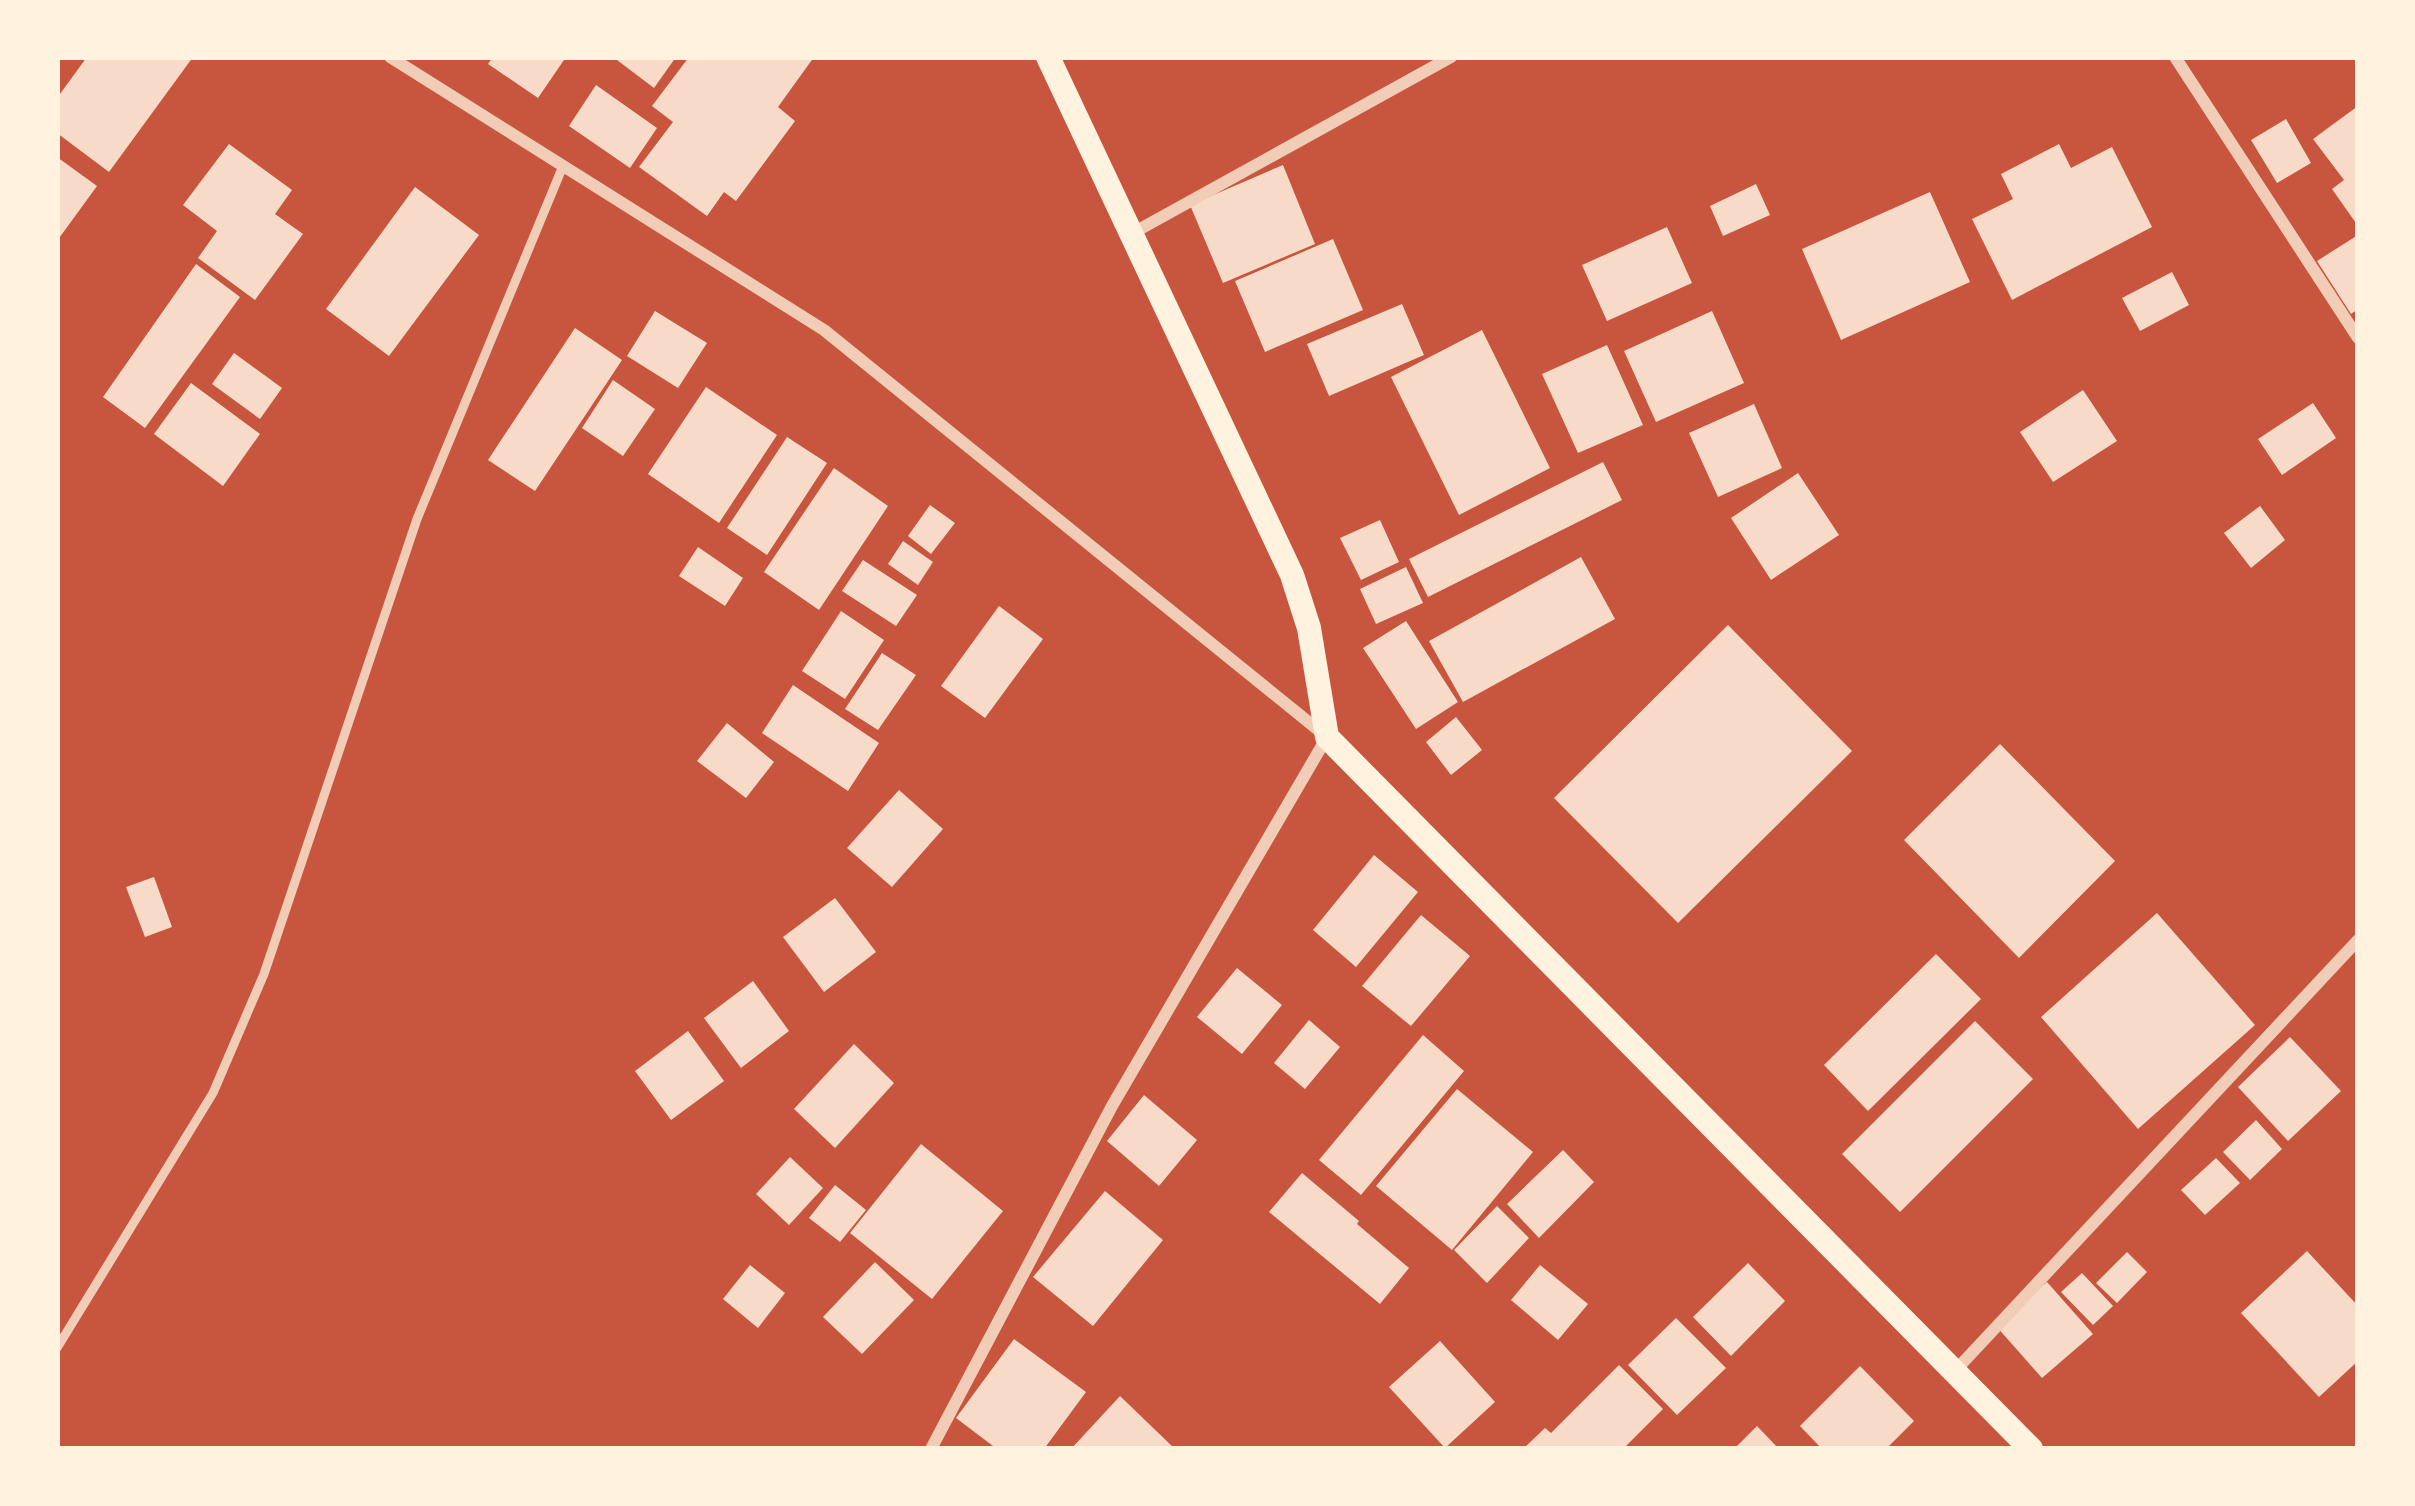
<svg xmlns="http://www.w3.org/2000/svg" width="2415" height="1506" viewBox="0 0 2415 1506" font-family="Commissioner,sans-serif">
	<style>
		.building { fill: #f7dbc8 }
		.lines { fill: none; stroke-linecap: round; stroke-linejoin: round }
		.service { stroke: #f1ccb7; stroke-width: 9 }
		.minor { stroke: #f1ccb7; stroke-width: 12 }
		.secondary { stroke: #fff3e0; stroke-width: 24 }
	</style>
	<rect width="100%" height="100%" fill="#c8553d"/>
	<path class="building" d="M87,57H193L109,172L57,133V98Z
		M493,57H566L538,98L488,64Z
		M613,57H676L654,88Z
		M689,57H814L778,107L795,121L736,201L724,192L707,216L639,167L673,122L652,106Z
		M596,85L657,128L630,168L569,126Z
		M2358,106V226L2332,189L2344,180L2313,139Z
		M2286,119L2311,163L2277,183L2251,140Z
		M229,144L292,190L275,214L303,234L255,300L198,258L217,231L183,205Z
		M2059,144L2071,168L2112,147L2152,227L2012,300L1972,219L2013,199L2001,174Z
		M57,157L97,186L57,241Z
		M1283,165L1315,244L1223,283L1190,205Z
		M1756,184L1770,215L1723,236L1710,206Z
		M415,187L479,235L389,356L326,309Z
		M1930,192L1970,282L1841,340L1802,249Z
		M1667,227L1692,283L1607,321L1582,265Z
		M2358,235V309L2351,314L2317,261Z
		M1333,239L1363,310L1265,352L1235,281Z
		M196,264L240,297L145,428L103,397Z
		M2172,272L2189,305L2140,331L2122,298Z
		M1402,304L1424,355L1329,396L1307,344Z
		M655,311L707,343L678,388L627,356Z
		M1712,311L1744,383L1656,422L1624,351Z
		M575,328L622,360L535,491L488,460Z
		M1482,330L1550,468L1459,515L1391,377Z
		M1607,345L1643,425L1578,453L1542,374Z
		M234,353L282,388L260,419L212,384Z
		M613,380L655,409L623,456L582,428Z
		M191,383L260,434L223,486L154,434Z
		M706,387L777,435L719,523L648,474Z
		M2083,390L2117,441L2053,482L2020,432Z
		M2313,403L2336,438L2282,475L2258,439Z
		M1754,404L1782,468L1718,497L1689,433Z
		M787,437L827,463L767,555L727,528Z
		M1603,462L1622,500L1428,597L1409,559Z
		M834,468L888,506L819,610L764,572Z
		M1798,473L1839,535L1771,580L1731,518Z
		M930,505L955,523L931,554L908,536Z
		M2260,506L2285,540L2251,568L2224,533Z
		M1380,520L1399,562L1361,580L1340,538Z
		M903,541L933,562L918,585L888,564Z
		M698,547L743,578L725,606L679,576Z
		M1581,557L1615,619L1463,702L1429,641Z
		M863,560L917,595L896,626L842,591Z
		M1406,567L1423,603L1376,624L1360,589Z
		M999,606L1043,639L985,718L941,686Z
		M841,611L884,640L845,699L802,671Z
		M1406,621L1458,702L1416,729L1363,648Z
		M1728,625L1852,751L1678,923L1554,798Z
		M882,653L916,675L878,730L845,709Z
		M793,685L879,743L848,791L762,733Z
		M1456,717L1482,750L1451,775L1426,742Z
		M727,723L774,762L746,798L697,761Z
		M2000,744L2115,861L2019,958L1904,840Z
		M899,790L943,829L892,887L847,848Z
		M1374,855L1418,892L1356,967L1313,930Z
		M154,877L172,927L145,937L126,887Z
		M835,898L876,952L824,992L783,937Z
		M2157,913L2255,1025L2138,1129L2041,1017Z
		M1421,915L1470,956L1411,1026L1362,986Z
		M1936,954L1981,999L1868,1111L1824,1065Z
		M1237,968L1282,1005L1242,1054L1197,1017Z
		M753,981L789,1031L741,1068L704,1018Z
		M1309,1020L1340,1047L1305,1089L1274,1063Z
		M1975,1021L2033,1079L1900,1212L1842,1154Z
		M688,1031L724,1081L671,1120L635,1071Z
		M1423,1035L1464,1071L1361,1195L1319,1160Z
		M2290,1037L2341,1091L2288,1141L2238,1087Z
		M854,1044L894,1083L835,1148L794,1109Z
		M1457,1089L1533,1152L1452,1250L1376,1186Z
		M1144,1095L1197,1140L1159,1186L1107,1141Z
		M2256,1120L2282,1149L2250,1180L2223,1152Z
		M921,1144L1003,1211L932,1299L850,1233Z
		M1563,1150L1594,1182L1539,1238L1507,1204Z
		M790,1157L823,1188L789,1225L756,1194Z
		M2216,1158L2240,1183L2205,1215L2181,1190Z
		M1302,1173L1359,1221L1357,1224L1409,1268L1380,1304L1269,1212Z
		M835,1185L866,1210L840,1242L809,1218Z
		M1105,1191L1163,1240L1093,1326L1033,1277Z
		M1497,1206L1529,1238L1487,1283L1454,1250Z
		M2307,1251L2358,1306V1361L2319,1397L2241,1313Z
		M2127,1252L2147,1272L2117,1303L2096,1283Z
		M875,1262L914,1300L862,1354L823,1317Z
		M1748,1263L1785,1301L1731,1356L1693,1317Z
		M750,1265L785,1293L758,1328L723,1299Z
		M1540,1265L1588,1304L1558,1340L1511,1300Z
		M2082,1273L2113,1306L2093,1325L2061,1292Z
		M2047,1282L2093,1334L2042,1378L1996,1326Z
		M1676,1318L1726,1368L1677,1415L1628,1365Z
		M1014,1339L1086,1392L1044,1449H997L956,1418Z
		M1440,1341L1495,1402L1445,1448L1389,1387Z
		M1619,1365L1663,1409L1623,1449H1523L1545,1428L1551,1433Z
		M1860,1366L1914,1421L1886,1449H1822L1800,1426Z
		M1120,1396L1175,1449H1071Z
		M1757,1426L1779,1449H1734Z"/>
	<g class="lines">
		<path class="service" d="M57,1348L213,1093L264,974L417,519L563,166"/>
		<path class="minor" d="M390,57L824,330L1327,737L1112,1106L931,1449
			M2175,57L2358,338
			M1131,234L1451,57
			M1954,1372L2358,940"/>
		<path class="secondary" d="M1048,57L1292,575L1309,628L1327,737L2031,1449"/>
	</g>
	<rect width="2415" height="1506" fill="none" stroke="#fff3e0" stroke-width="120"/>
</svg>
